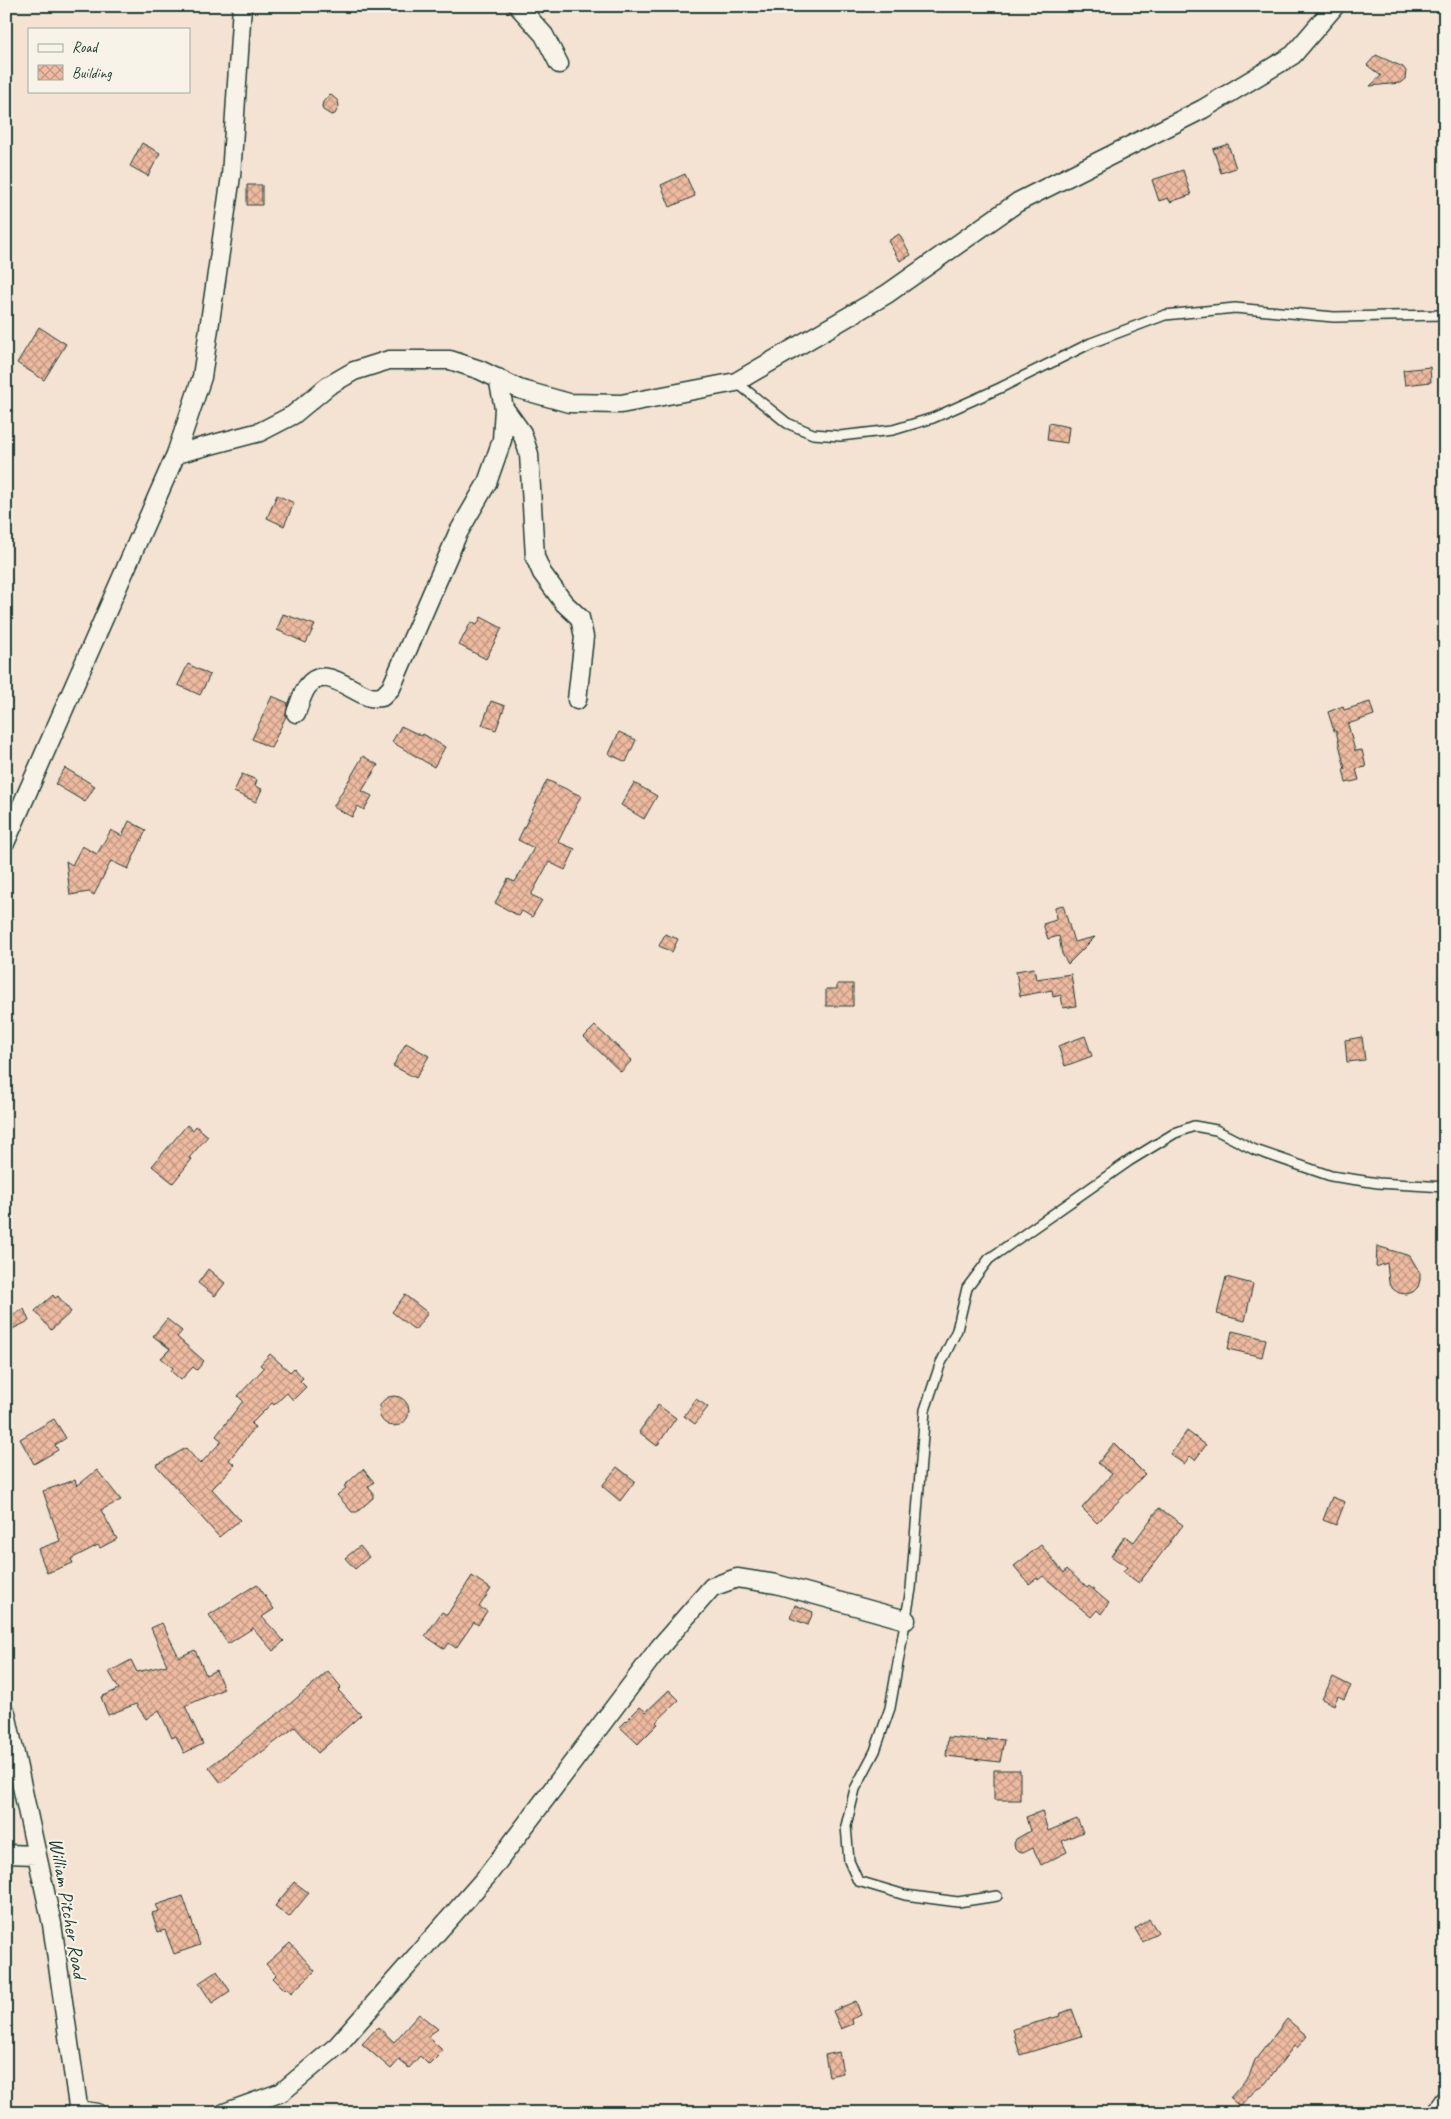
<svg xmlns="http://www.w3.org/2000/svg" width="1451" height="2119" viewBox="0 0 1451 2119" font-family="Caveat,sans-serif">
	<style>
		.building { fill: url(#building-cross-hatch); stroke: #1f3d34 }
		.lines { fill: none; stroke-linecap: round; stroke-linejoin: round }
		.service-casing { stroke: #1f3d34; stroke-width: 12 }
		.minor-casing { stroke: #1f3d34; stroke-width: 21 }
		.service { stroke: #f7f3e8; stroke-width: 9 }
		.minor { stroke: #f7f3e8; stroke-width: 18 }
		.labels { text-anchor: middle; dominant-baseline: central; stroke-width: 4; stroke-linejoin: round; paint-order: stroke }
		.street-label { font-size: 20px; fill: #1f3d34; stroke: #f7f3e8 }
	</style>
	<defs>
		<pattern id="building-cross-hatch" width="8" height="8" patternUnits="userSpaceOnUse" patternTransform="scale(1.25)"><rect width="8" height="8" fill="#eebaa0"/><path d="M0 0l8 8M0 8l8-8" fill="none" stroke="#c09883"/></pattern>
	</defs>
	<rect width="100%" height="100%" fill="#f4e2d2"/>
	<filter id="ink" filterUnits="userSpaceOnUse"><feTurbulence type="fractalNoise" baseFrequency=".02" numOctaves="2"/><feDisplacementMap in="SourceGraphic" scale="10" xChannelSelector="R" yChannelSelector="G"/><feConvolveMatrix kernelMatrix="1 2 1 2 8 2 1 2 1" color-interpolation-filters="sRGB"/></filter>
	<g filter="url(#ink)">
		<path class="building" d="M1376,55L1403,67L1406,71L1405,79L1400,83L1370,86L1381,76L1367,65Z
			M330,94L338,101L339,106L335,114L331,115L323,110L322,106L323,102Z
			M142,143L160,153L148,176L130,166Z
			M1228,144L1236,168L1221,173L1213,149Z
			M1183,170L1191,195L1170,202L1168,198L1159,201L1152,180Z
			M685,174L695,196L670,207L661,185Z
			M247,185H262V205H247Z
			M899,234L911,255L900,261L888,241Z
			M39,327L66,344L44,380L17,363Z
			M1430,367L1431,382L1405,385L1403,370Z
			M1049,423L1069,427L1067,443L1047,440Z
			M277,495L294,503L284,526L267,518Z
			M283,614L315,625L306,643L277,630Z
			M481,617L502,628L486,659L459,645L471,622L477,625Z
			M188,664L210,675L200,695L178,685Z
			M272,696L288,703L286,716L271,748L252,739Z
			M491,701L505,706L496,730L482,725Z
			M1370,702L1374,715L1348,724L1355,751L1362,750L1366,767L1356,769L1359,780L1346,783L1343,769H1345L1336,731H1334L1328,712L1343,706L1344,710Z
			M401,726L422,736L423,734L445,747L434,767L392,742Z
			M619,732L636,740L626,762L609,754Z
			M363,756L378,765L362,791L372,796L364,810L358,806L352,817L333,807Z
			M65,768L95,786L85,802L55,784Z
			M242,774L257,780L255,786L262,789L256,802L234,792Z
			M547,780L581,796L558,842L575,849L565,870L549,862L531,895L542,900L532,917L522,911L519,916L495,903L508,879L515,882L534,848L518,840Z
			M634,783L657,796L644,819L621,805Z
			M129,821L146,830L128,869L111,861L94,895L89,892L70,895L66,861L72,865L82,846L97,854L111,830L122,836Z
			M1063,905L1074,942L1095,937L1068,964L1062,954L1059,936L1048,939L1043,924L1056,920L1055,907Z
			M665,934L678,939L672,952L659,946Z
			M1034,968L1036,979L1071,974L1076,1006L1063,1008L1061,995L1053,997L1052,990L1020,996L1016,971Z
			M837,984H853V1006H826V989H837Z
			M595,1026L632,1060L621,1072L584,1037Z
			M1085,1036L1092,1056L1065,1066L1058,1046Z
			M1362,1037L1365,1060L1347,1062L1345,1040Z
			M406,1043L429,1056L416,1078L393,1066Z
			M187,1125L193,1130L196,1126L208,1136L189,1158L192,1159L173,1183L152,1166Z
			M1377,1246L1410,1256L1420,1273V1280L1418,1287L1413,1292L1406,1294L1399,1293L1393,1289L1389,1283L1387,1263L1376,1267Z
			M208,1269L225,1283L215,1296L198,1283Z
			M1226,1277L1253,1284L1245,1321L1217,1314Z
			M53,1295L55,1298L58,1296L71,1312L51,1330L35,1311Z
			M405,1295L428,1313L415,1330L392,1312Z
			M24,1309L29,1321L6,1332V1317Z
			M167,1319L182,1331L177,1337L204,1361L197,1370L193,1367L181,1380L171,1371L173,1368L161,1358L170,1349L153,1336Z
			M1232,1331L1266,1339L1262,1357L1228,1349Z
			M270,1354L290,1372L294,1368L303,1378L300,1381L306,1387L293,1400L287,1393L274,1405L272,1403L251,1424L255,1427L229,1460L235,1465L212,1489L240,1520L219,1537L156,1465L186,1448L200,1464L222,1441L216,1436L243,1401L238,1396L264,1368L260,1365Z
			M379 1411a15 15 0 1 1 30 0a15 15 0 1 1-30 0Z
			M696,1399L708,1407L695,1424L684,1416Z
			M658,1405L676,1418L657,1446L639,1432Z
			M54,1419L66,1438L55,1445L58,1450L34,1464L20,1439Z
			M1187,1431L1206,1445L1195,1460L1190,1456L1184,1464L1170,1454Z
			M1114,1443L1145,1474L1097,1523L1082,1508L1112,1474L1098,1463Z
			M617,1467L635,1481L620,1501L602,1486Z
			M363,1469L374,1482L368,1487L373,1493V1498L357,1512H352L337,1495L346,1488L344,1486Z
			M97,1470L121,1500L101,1510L117,1539L100,1548L98,1545L71,1559L73,1563L47,1573L38,1549L60,1541L43,1491L75,1480L77,1486Z
			M1332,1497L1345,1502L1336,1525L1323,1520Z
			M1159,1508L1183,1525L1139,1583L1123,1572L1127,1567L1111,1556L1125,1536L1134,1542Z
			M1041,1545L1064,1573L1067,1569L1087,1588L1089,1586L1109,1603L1101,1614L1097,1610L1091,1617L1043,1576L1038,1580L1037,1578L1029,1584L1014,1566Z
			M360,1546L369,1557L355,1569L345,1558Z
			M472,1576L491,1589L479,1607L487,1611L478,1625L474,1622L456,1648L449,1643L445,1649L425,1636L442,1612L447,1615Z
			M257,1584L274,1609L262,1617L284,1641L273,1651L253,1628L228,1644L209,1615Z
			M795,1605L813,1612L808,1625L790,1618Z
			M162,1623L179,1657L195,1650L206,1675L216,1670L224,1689L185,1706L203,1744L184,1753L176,1736L172,1738L159,1710L146,1719L136,1704L108,1715L101,1697L119,1689L109,1672L131,1660L137,1672L167,1665L151,1628Z
			M328,1671L341,1687L338,1690L361,1715L318,1753L295,1727L221,1783L209,1767L284,1709Z
			M1333,1677L1351,1686L1344,1699L1338,1696L1334,1705L1322,1699Z
			M669,1690L679,1700L656,1722L658,1724L638,1744L620,1727L640,1707L646,1712Z
			M948,1737L987,1741L988,1738L1004,1740L1000,1762L946,1756Z
			M994,1770H1020V1800H994Z
			M1042,1811L1048,1831L1077,1819L1083,1832L1062,1841L1067,1852L1041,1865L1033,1848L1023,1853L1018,1852L1015,1849L1014,1844L1016,1839L1030,1831L1026,1817Z
			M294,1882L309,1893L289,1917L275,1906Z
			M183,1896L200,1945L174,1954L165,1930L158,1932L152,1913L159,1911L156,1905Z
			M1149,1919L1158,1932L1143,1942L1135,1929Z
			M290,1943L315,1971L291,1993L287,1988L285,1990L273,1978L276,1975L266,1964Z
			M217,1971L230,1991L212,2003L199,1983Z
			M856,2001L861,2015L852,2019L853,2024L841,2029L833,2011Z
			M1072,2009L1082,2036L1020,2055L1013,2029L1060,2016L1059,2014Z
			M419,2014L438,2029L428,2036L443,2051L429,2065L420,2056L409,2068L399,2060L391,2069L362,2044L378,2027L394,2042Z
			M1287,2019L1307,2036L1297,2048L1294,2046L1265,2084L1257,2088L1240,2107L1230,2098L1249,2076L1255,2060Z
			M839,2052L843,2073L829,2076L825,2055Z"/>
		<g class="lines">
			<g class="service-casing">
				<path id="service" d="M736,382L787,423L813,434L840,436L893,430L933,418L1000,388L1091,343L1165,315L1235,308L1334,317L1445,315
					M997,1896L958,1902L905,1895L858,1881L849,1861L846,1826L855,1789L875,1751L890,1708L911,1589L925,1410L940,1365L957,1330L967,1288L989,1259L1129,1161L1175,1133L1194,1126L1216,1130L1255,1150L1331,1176L1378,1183L1445,1187"/>
			</g>
			<g class="minor-casing">
				<path id="minor" d="M518,6L544,35L559,64
					M498,378L504,408L522,433L529,454L535,557L542,573L564,603L580,618L584,637L577,700
					M176,454L260,432L293,415L328,386L354,371L389,360H450L480,370L519,389L569,403L621,404L736,382L887,294L1018,202L1203,109L1293,55L1335,6
					M296,713C299,705 302,694 307,687C324,663 351,692 370,697C374,698 379,697 382,697L391,688L458,533L487,483L502,440L504,408
					M6,841L176,454L202,377L231,176L242,6
					M6,1713L52,1924L79,2113
					M6,1854L37,1855
					M79,2110L97,2113
					M224,2113L282,2092L337,2046L487,1876L659,1648L712,1587L737,1578L776,1584L906,1620
					M1435,2113L1445,2099"/>
			</g>
			<use href="#service" class="service"/>
			<use href="#minor" class="minor"/>
		</g>
	</g>
	<g class="labels">
		<g class="street-label">
			<text transform="translate(68 1908) rotate(80)">William Pitcher Road</text>
		</g>
	</g>
	<rect width="1451" height="2119" fill="none" stroke="#f7f3e8" stroke-width="25"/>
	<rect x="12" y="12" width="1426" height="2094" fill="none" stroke="#1f3d34" stroke-width="2" filter="url(#ink)"/>
	<rect x="28" y="28" width="162" height="65" fill="#f7f3e8" stroke="#a1aaa0"/>
	<rect x="38" y="44" width="25" height="8" fill="#f7f3e8" stroke="#a1aaa0"/>
	<text x="72" y="52" font-size="15" fill="#1f3d34">Road</text>
	<rect x="38" y="65" width="25" height="15" fill="url(#building-cross-hatch)" stroke="#a1aaa0"/>
	<text x="72" y="78" font-size="15" fill="#1f3d34">Building</text>
</svg>
